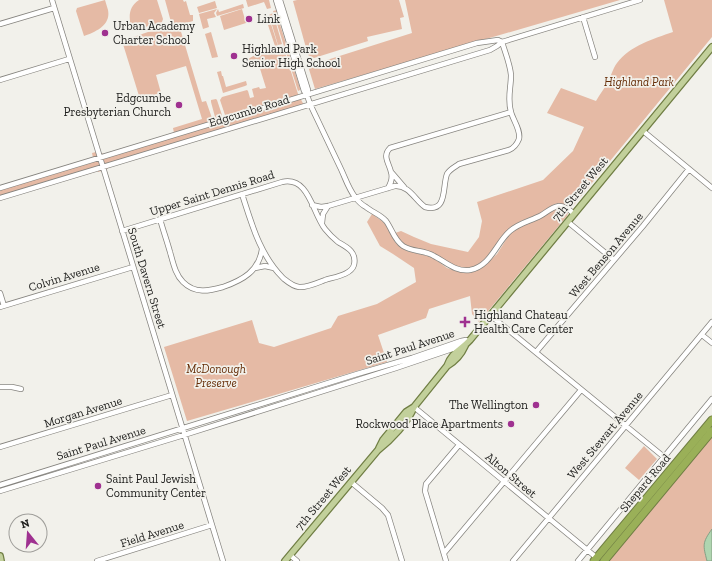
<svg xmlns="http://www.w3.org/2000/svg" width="712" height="561" viewBox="0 0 712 561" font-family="'Zilla Slab',serif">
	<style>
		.green { fill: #e5baa5 }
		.water { fill: #afd5b0; stroke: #859f85 }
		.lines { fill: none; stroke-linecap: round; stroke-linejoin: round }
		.minor-casing { stroke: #86847f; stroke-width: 6 }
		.major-casing { stroke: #707e44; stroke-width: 8 }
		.highway-casing { stroke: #707e44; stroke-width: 9 }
		.minor { stroke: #fff; stroke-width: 4.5 }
		.major { stroke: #c2d09b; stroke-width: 5.5 }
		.highway { stroke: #9ab058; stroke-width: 7 }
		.poi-dot { fill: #9f3190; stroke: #f2f1eb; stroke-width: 1.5 }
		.labels { text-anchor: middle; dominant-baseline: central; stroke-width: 3.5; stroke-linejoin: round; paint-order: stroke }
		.poi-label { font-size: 12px; fill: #222220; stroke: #f2f1eb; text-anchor: start }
		.park-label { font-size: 12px; font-style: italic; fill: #642b05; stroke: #f2f1eb }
		.street-label { font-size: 12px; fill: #222220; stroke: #f2f1eb }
	</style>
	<rect width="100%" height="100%" fill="#f2f1eb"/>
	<path class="green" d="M105,0C106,3 107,7 108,10C111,25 96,32 84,36L76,11L77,8Z
		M139,0H157L163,19L162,22L132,31C129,19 127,8 139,0Z
		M165,0H183L184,2L186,1L190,15H193V21L179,25L202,102L206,101L212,118L211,121L217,119L215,117L211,102V100L216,99L217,100L222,115L221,118L227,116L225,115L220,100L222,97L247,90L248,91L250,98L254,97L252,89L259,87L260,89L266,88L257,59L249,62L248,59L257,54L283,46L298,94L305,107L109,167L106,170L98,172V171L0,200V186L93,158L92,153L100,151L101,153L105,154L174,133L173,128L202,119L186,66L156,75L161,93L140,99L122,41L171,24V22L175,21L171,22Z
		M246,0H269L271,8L267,9L264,2L248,7Z
		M297,0H399L404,17L400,18L402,29L367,37L368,41L314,58L308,55L293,1Z
		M405,0H620L315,89L308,66L412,33Z
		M664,0H712V37L573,206C567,207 561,203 555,204C550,206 544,211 539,214C530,218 520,220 512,227C496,241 488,270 463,268C450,267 442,256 430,252C421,248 410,250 402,243C399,240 397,236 395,233L401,231L414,237L431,244L468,252L479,237L482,221L477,202L543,180L573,151L584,127L547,113L561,88L596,101C600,94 604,89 608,82C611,76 613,68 617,63C631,45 653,39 673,32Z
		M215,1L217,8L199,13L197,7Z
		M243,4L244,8L217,16L216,13L218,9L219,12Z
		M217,9L214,13L216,17L207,19L209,27L203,29L199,14Z
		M242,9L246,23L224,30L220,16Z
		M277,10L278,12L277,15L300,88V90L298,91L273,11Z
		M273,13L282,44L278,45L269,15Z
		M271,24L278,46H275L268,25Z
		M211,32L218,57L212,58L205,34Z
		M221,71L222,76H223L226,87L246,81L247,85L245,86L223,93L217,72Z
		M557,209H561L567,210L568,213L567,216L479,322L472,314L470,296L429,309L426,318L378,335L387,362L187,421L164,347L252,320L259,343L274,347L331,328L338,316L377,304L416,282L414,268L393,254L380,246L367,222L372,214L382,221L386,225L395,242L402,248L407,251L432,257L447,268L456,271L467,273L477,270L485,265L497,254L509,235L518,227Z
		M712,435V561H608Z
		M644,446L657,459L639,480L625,468Z"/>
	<path class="water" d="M712,529V561H707C703,545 702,543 712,529Z"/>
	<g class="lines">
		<g class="minor-casing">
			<path id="minor" d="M52,0L223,561
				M276,0L304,91L307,95
				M280,0L308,90L307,95L310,104C320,125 330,146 340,167C345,177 348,188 355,197C358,201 362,205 366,207C372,212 381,215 386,221C392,229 394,240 403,246C412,252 424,250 434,256C446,262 455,272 470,270C491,266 496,243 510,231C519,223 530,221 540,216C546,213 551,207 559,206C565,206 570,210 574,214
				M583,17L595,57
				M0,24L54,8
				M0,80L69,59
				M643,131L712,188
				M392,173L404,187
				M0,188L477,43L498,40L502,42
				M388,188C391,183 393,178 391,172C389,163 382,156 390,148L511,112
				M0,198L490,50L497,46L502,42L640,0
				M312,205L321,207L328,206L395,186C409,185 415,200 425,207C448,213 442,187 447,174C450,169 455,167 459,164L509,150C514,148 517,144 519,139C521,130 513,120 511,112C507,99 511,88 511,75C510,64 505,52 502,42
				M160,219C163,230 167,241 170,252C173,262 175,274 183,282C195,294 209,291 223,287C243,280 259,271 262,249
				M568,222L614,260
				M322,223L323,214L328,206
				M122,231L282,182C309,176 312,212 325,229C329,234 333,238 338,242C347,247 357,252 354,265C351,275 334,277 325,280C317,283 307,288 299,287C292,286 288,282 283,278C260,255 252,225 242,194
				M255,268L265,266L274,268
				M0,293L4,306
				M0,307L133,267
				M490,315L664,457
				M702,335L712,343
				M536,352L643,226L689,169
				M0,387H12L21,389
				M414,407L597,558
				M0,447L172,395
				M351,482L382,508L388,515L402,561
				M0,485L357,374L412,358L461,341L466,340
				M0,491L184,435L396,368L455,348L465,342
				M444,553L581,390
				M290,555L297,561
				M97,561L212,525
				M446,561L425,491L426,484L459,445
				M513,561L712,322
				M578,561L712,399"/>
		</g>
		<g class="major-casing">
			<path id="major" d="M447,366C452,352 461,350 470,340L712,47
				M379,448L383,440L406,412L414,407L447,366C456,361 461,355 465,346
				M0,556L1,561
				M285,561L378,450C391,440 408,422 414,407"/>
		</g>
		<g class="highway-casing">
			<path id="highway" d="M594,561L712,420
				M604,561L712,431"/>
		</g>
		<use href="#minor" class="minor"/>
		<use href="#major" class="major"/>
		<use href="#highway" class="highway"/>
	</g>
	<g class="poi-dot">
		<circle cx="249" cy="19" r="4"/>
		<circle cx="105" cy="33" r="4"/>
		<circle cx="234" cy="56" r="4"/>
		<circle cx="179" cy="105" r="4"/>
		<path d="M463 316h4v4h4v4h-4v4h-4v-4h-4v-4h4z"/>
		<circle cx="536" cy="405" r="4"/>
		<circle cx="511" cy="424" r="4"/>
		<circle cx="98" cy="486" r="4"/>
	</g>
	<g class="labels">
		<g class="poi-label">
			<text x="257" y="19">Link</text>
			<text x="113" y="26">Urban Academy<tspan x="113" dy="14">Charter School</tspan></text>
			<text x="242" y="49">Highland Park<tspan x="242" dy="14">Senior High School</tspan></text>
			<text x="171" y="98" text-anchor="end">Edgcumbe<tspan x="171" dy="14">Presbyterian Church</tspan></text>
			<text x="474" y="315">Highland Chateau<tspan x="474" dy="14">Health Care Center</tspan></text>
			<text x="528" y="405" text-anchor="end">The Wellington</text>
			<text x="503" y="424" text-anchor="end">Rockwood Place Apartments</text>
			<text x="106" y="479">Saint Paul Jewish<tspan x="106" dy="14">Community Center</tspan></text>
		</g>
		<g class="park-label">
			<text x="639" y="82">Highland Park</text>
			<text x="216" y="369">McDonough<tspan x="216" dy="14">Preserve</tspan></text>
		</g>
		<g class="street-label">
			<text transform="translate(249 111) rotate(-17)">Edgcumbe Road</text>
			<text transform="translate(580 189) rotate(-50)">7th Street West</text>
			<text transform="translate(212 193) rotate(-17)">Upper Saint Dennis Road</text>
			<text transform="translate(606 255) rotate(-50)">West Benson Avenue</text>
			<text transform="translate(64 277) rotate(-17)">Colvin Avenue</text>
			<text transform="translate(147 278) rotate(73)">South Davern Street</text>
			<text transform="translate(410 347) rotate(-18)">Saint Paul Avenue</text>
			<text transform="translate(83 412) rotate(-17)">Morgan Avenue</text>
			<text transform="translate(605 435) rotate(-50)">West Stewart Avenue</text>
			<text transform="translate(101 443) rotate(-17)">Saint Paul Avenue</text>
			<text transform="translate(511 475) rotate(40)">Alton Street</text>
			<text transform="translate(645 483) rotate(-50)">Shepard Road</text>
			<text transform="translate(323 498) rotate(-50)">7th Street West</text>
			<text transform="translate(152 534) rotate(-17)">Field Avenue</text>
		</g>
	</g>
	<g transform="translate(28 533) rotate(343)"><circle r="19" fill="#f2f1eb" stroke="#9f9e9a"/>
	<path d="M0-3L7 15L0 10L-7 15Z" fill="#9f3190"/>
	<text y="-6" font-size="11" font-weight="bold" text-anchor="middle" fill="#222220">N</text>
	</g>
</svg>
